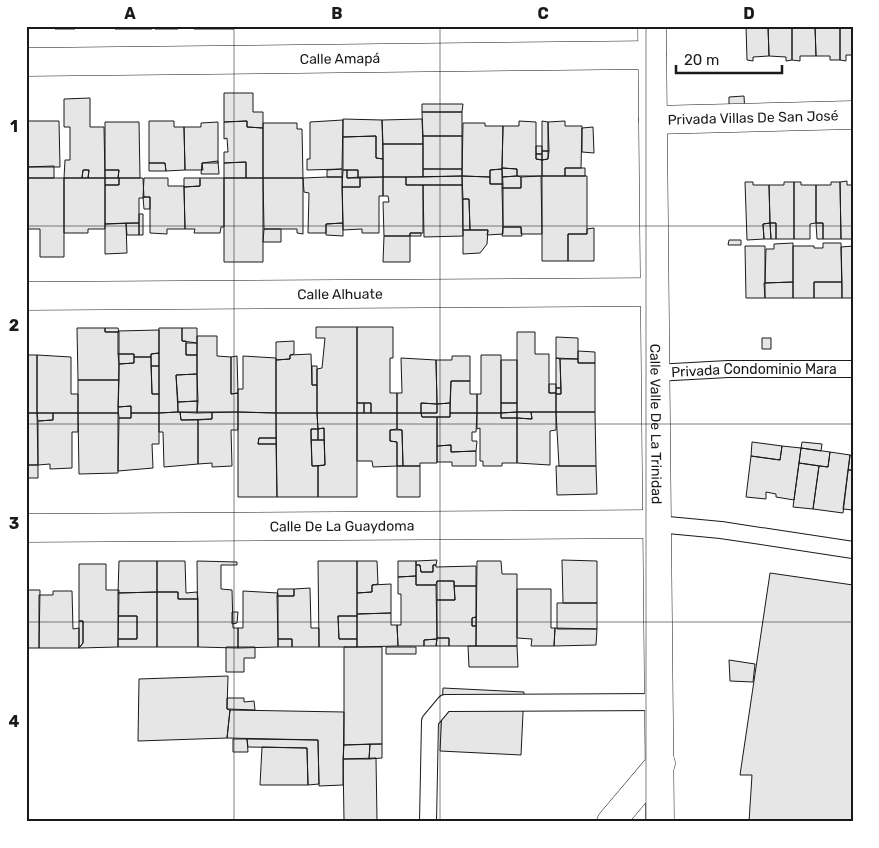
<svg xmlns="http://www.w3.org/2000/svg" width="879" height="848" viewBox="0 0 879 848" font-family="Rubik,sans-serif">
	<style>
		.building { fill: #e6e6e6; stroke: #1a1a1a }
		.lines { fill: none; stroke-linecap: round; stroke-linejoin: round }
		.lane-casing { stroke: #1a1a1a; stroke-width: 18 }
		.street-casing { stroke: #1a1a1a; stroke-width: 29 }
		.secondary-casing { stroke: #1a1a1a; stroke-width: 29 }
		.primary-casing { stroke: #1a1a1a; stroke-width: 29 }
		.lane { stroke: #fff; stroke-width: 16 }
		.street { stroke: #fff; stroke-width: 28 }
		.secondary { stroke: #fff; stroke-width: 28 }
		.primary { stroke: #fff; stroke-width: 28 }
		.grid { fill: none; stroke: #1a1a1a; stroke-width: 1; stroke-opacity: 0.55 }
		.labels { text-anchor: middle; dominant-baseline: central; stroke-width: 4; stroke-linejoin: round; paint-order: stroke }
		.street-label { font-size: 14px; fill: #1a1a1a; stroke: #fff }
		.neatline { fill: none; stroke: #1a1a1a; stroke-width: 2 }
		.grid-label { font-size: 16px; text-anchor: middle; font-weight: bold; fill: #1a1a1a }
	</style>
	<rect width="100%" height="100%" fill="#fff"/>
	<path class="building" d="M55,26H75V29H55Z
		M115,26H152V29H115Z
		M155,26H178V29H155Z
		M194,26H234V29H194Z
		M234,26H263V27L234,28Z
		M554,26H594V28H554Z
		M746,26H768L769,56L753,57V61L747,60Z
		M768,26H792V60L786,61V57L769,56Z
		M792,26H815L816,56H800V61L792,60Z
		M815,26H840V60H830V56H816Z
		M840,26H853V55H846V61L840,60Z
		M224,93H253V112H263V128L247,127V121L224,122Z
		M744,96L745,114H729V97Z
		M90,98V127H104L105,178H88L89,170H83L82,178H64L65,160H70V127H64V99Z
		M422,104H463L462,112H422Z
		M422,112H462V136H423Z
		M343,119L382,120L383,159L376,158V136L343,137Z
		M422,119L423,144H383L382,120Z
		M343,120L342,169L307,170V159H310V122Z
		M26,121H59L60,167H26Z
		M149,121H174V127H184L185,170L166,171L165,163H149Z
		M247,121V127L263,128V178H246V162L224,163V152H228L227,138L224,139V122Z
		M519,121L536,122V159L542,160V176H517V169L502,168L503,126H519Z
		M542,121L548,122L549,151H542Z
		M565,121V126H582L581,168H565V176H542V160L548,159V122Z
		M105,122H139L140,178H118L119,170H105Z
		M218,122V163H202L203,170H185L184,127H201V123Z
		M263,123H297V129H302L303,178H263Z
		M463,123H485V126H503L502,169L490,170V177L462,176Z
		M593,127L594,153L582,152V128Z
		M376,136V158L383,159V177L358,178V170H343V137Z
		M423,136H462V169H423Z
		M383,144H423V177H383Z
		M536,146H542V154H536Z
		M542,151H549L548,159L542,160Z
		M536,154H542V160L536,159Z
		M218,161L219,174H201L202,163Z
		M246,162V178H224V163Z
		M149,163H165L166,171H149Z
		M54,166V178H26V167Z
		M502,168L517,169V176L502,177Z
		M565,168H585V176H565Z
		M342,169V177H327V170Z
		M423,169H462V176L423,177Z
		M502,169L503,184H490V170Z
		M83,170H89L88,178H82Z
		M105,170H119L118,178H105Z
		M343,170H347V178L360,177V187H342Z
		M347,170H358V178H347Z
		M462,176L490,177V184H503V234L487,235L488,230H470L469,199H463Z
		M462,176V185H406V177Z
		M517,176L521,177V188H502V177Z
		M541,176L542,234H521V227H503L502,188H521V177Z
		M542,176H587V234H568V261H542Z
		M327,177H342L343,223L326,224V233H308L309,193L304,192L303,178Z
		M360,177H383V196H379V233H362V229L343,230L342,187H360Z
		M383,177H406V185H423V233H410V236H384L383,202H389L388,196H383Z
		M26,178H64V257H40V229H26Z
		M64,178H105V229H88V233H64Z
		M105,178H119V185H105Z
		M119,178H143L144,198H139V223L105,224V185H119Z
		M144,178H168V186H184L185,229H167V234L150,233V197H143Z
		M184,178H200V186L184,187Z
		M200,178H224V227H221L220,233H194L195,229H185L184,187L200,186Z
		M224,178H263V262H224Z
		M263,178H303V234L297,233V229H264Z
		M847,181V185H853V239H841L840,182Z
		M745,182H753V185H769L770,223L763,224L764,239L747,240Z
		M784,182H794V239H776V223H770L769,185H784Z
		M794,182H801V185H816V223L810,224V239H794Z
		M831,182H840L841,239H823V223H816V185H831Z
		M423,185H462L463,236L424,237Z
		M143,197H150V209H144Z
		M463,199H469L470,230H463Z
		M139,214H143V235H139Z
		M126,223H139V235H127Z
		M126,223L127,253L105,254V224Z
		M343,223V236L326,235V224Z
		M770,223H776V239H771Z
		M770,223L771,239H764L763,224Z
		M816,223H823V239H817Z
		M503,227H521L522,236H502Z
		M594,228V261H568V234H587V229Z
		M264,229H281V242H263Z
		M463,230H488L487,244L480,253L463,254Z
		M410,233H421V236H410Z
		M384,236H410V262H383Z
		M729,240H741V245H728Z
		M793,243V282L765,283L766,249H774V244Z
		M823,243H841L842,282H814V298H793V246H814V248H823Z
		M745,246H765V298H746Z
		M853,246V298H842L841,247Z
		M793,282V298H765L764,283Z
		M814,282H842V298H814Z
		M316,327H357V413H317V369L322,368L325,338H316Z
		M357,327H393V358H390V393H397V413H371V403H357Z
		M77,328H105V332H119V380H78Z
		M105,328H118L119,332H105Z
		M159,328H182V341H186V355H197V374L176,375L178,412L159,413Z
		M182,328H197V343L182,341Z
		M159,330V353L151,354V357H134V354H118V331Z
		M517,332H535V354H549V393H556V412H517Z
		M197,336H217V356L231,357V394L238,393V412L197,413Z
		M556,337L578,338V359L556,358Z
		M762,338H771V349H762Z
		M294,341V354L290,355V359L276,360V342Z
		M186,343H197V355H186Z
		M578,351L595,352V363H578Z
		M159,353V366H151V354Z
		M118,354H134V363L119,364Z
		M311,354L312,385H317V413H276V360L290,359V355Z
		M26,355H37V413H26Z
		M37,355L71,357V394H78V413H37Z
		M481,355H501V413H477V394H481Z
		M237,356L238,393L231,394V357Z
		M243,356L276,358V413L238,412V389H243Z
		M452,356H470V381H451L450,403L437,404L436,360H452Z
		M134,357H151L152,394H159V413H131V406L118,407L119,364L134,363Z
		M401,358L436,360L437,404L421,403V413H397V393H402Z
		M556,358L560,359L561,388H556Z
		M560,359H578V363H595V412H556V394H561Z
		M501,360H517V403H501Z
		M151,366H159V394H152Z
		M312,366H317V385H312Z
		M197,374L198,401L178,402L176,375Z
		M78,380H119L118,413H78Z
		M451,381H470V394H477V413H450Z
		M549,384H556V393H549Z
		M556,388H561V394H556Z
		M198,401L197,413L178,412V402Z
		M357,403H364V413H357Z
		M364,403H371V413H364Z
		M421,403L437,404V413H421Z
		M450,403V417H422L421,413H437V404Z
		M501,403H517V412L501,413Z
		M131,406V418H119L118,407Z
		M178,412H180L181,420H198V464L164,467L163,432H159V413Z
		M180,412H212V419L181,420Z
		M212,412H238V430H231L232,466L212,467V463L198,464V420L212,419Z
		M238,412L276,413V438H259L258,444H276L277,497H238Z
		M517,412H531L532,419L517,418Z
		M517,412V418H501V413Z
		M531,412H556V430L550,431V465L517,463V418L532,419Z
		M556,412H595L596,466H559Z
		M26,413H37L38,465H26Z
		M37,413H53V420L38,421Z
		M53,413H78V432H72V468L50,469V464L38,465V421L53,420Z
		M78,413H118V473L79,474Z
		M131,413H159V444H152L153,468L118,471L119,418H131Z
		M276,413H317L318,429H311L312,466H318V497H277Z
		M317,413H357V497H318V466L325,465L324,428L318,429Z
		M357,413H397V429L390,430V441L397,442V466L373,467L372,461H357Z
		M397,413H421L422,417H437V463H420V466H403L402,430L397,429Z
		M450,413H477L476,432H472V441H477L476,451L451,452V445L437,446V417H450Z
		M477,413H501V418H517V463H502V466H483V461H480V428L477,429Z
		M324,428V440H318V429Z
		M311,429H318V440H311Z
		M390,430H402L403,466H397V442L390,441Z
		M259,438H276V444H258Z
		M311,440H324L325,465L312,466Z
		M752,442L782,446L780,460L751,456Z
		M802,442L822,444L821,451L801,448Z
		M451,445V452L476,451V466H452V462H437V446Z
		M782,446L801,448L794,500L776,497V494L766,492V499L746,497L751,456L780,460Z
		M801,448L830,452L828,467L799,463Z
		M830,452L850,455L843,513L813,509L819,466L828,467Z
		M850,455H853V470H848Z
		M799,463L819,466L813,509L793,507Z
		M26,465H38V478H26Z
		M397,466H420V497H397Z
		M556,466H596L597,494L557,495Z
		M848,470H853V510L843,509Z
		M437,560L436,565H433V572H421L420,565H416V561Z
		M562,560L597,561V603H563Z
		M119,561H157V592L118,593Z
		M157,561H185L186,593L197,592L198,599H178V592H157Z
		M197,561L237,562V565H221V589L232,590L233,628H238V648L198,647Z
		M318,561H357V616H338L339,639H357V647H319Z
		M357,561H377L378,584L372,585V592L357,593Z
		M398,561H416V576L398,577Z
		M477,561H501L502,574H517V646H476Z
		M79,564H106V590H119L118,647L79,648L83,643V621H79Z
		M416,565H420L421,572H433V565H436V567L476,566V586H454V581H437L436,585H416Z
		M770,573L853,585V822H749L752,775H740Z
		M416,576V585H436L437,639L424,640V646H398L397,625H401V594H398V577Z
		M437,581H454L455,600H437Z
		M391,584V613L357,614V593L372,592V585Z
		M454,586H476V617L472,618V626H476V646H449V638H437V600H455Z
		M310,588L311,628H319V647H292V639H278L277,596H294V589Z
		M278,589H294V596H277Z
		M517,589H551V628H555L554,646H531L532,639L517,638Z
		M26,590H40L39,648H26Z
		M53,591H72L73,629L79,628V648H39V595H53Z
		M243,591L278,593V647L238,648V628H243Z
		M157,592H178V599H198V647H157Z
		M157,592V647H118V639H137V616H118V593Z
		M557,603H597V629H557Z
		M232,612H238L237,623L232,624Z
		M391,613V625H397L398,646L357,647V614Z
		M118,616H137V639H118Z
		M338,616H357V639H339Z
		M476,617V626H472V618Z
		M79,621H83V643L79,648Z
		M555,628L597,629L596,645L554,646Z
		M437,638H449V646H436Z
		M278,639H292V647H278Z
		M437,639L436,646H424V640Z
		M468,646H517L518,667H469Z
		M226,647H255V658H244V672H226Z
		M344,647H382V744L344,745Z
		M386,647H416V654H386Z
		M729,660L755,664L753,682L730,681Z
		M228,676L227,709L230,710L227,738L138,741L139,679Z
		M443,688L524,692L521,755L440,751Z
		M227,698H244V702L254,701L255,710L227,709Z
		M230,710L344,712L343,785L319,786L318,740L227,738Z
		M233,739H247L248,752H233Z
		M247,739L318,740L319,784L308,785L307,748L248,747Z
		M370,744H382V758L369,759Z
		M370,744L369,759H343L344,745Z
		M262,747L307,748L308,785H260Z
		M376,758L377,820H344L343,759Z"/>
	<g class="lines">
		<g class="lane-casing">
			<g id="lane">
				<path id="s1" d="M655,373L728,369H853"/>
				<path d="M657,524L721,530L853,550"/>
				<path d="M428,822L430,721L445,703L660,702"/>
			</g>
		</g>
		<g class="street-casing">
			<g id="street">
				<path id="s2" d="M26,62L652,55"/>
				<path id="s3" d="M653,120L853,115"/>
				<path id="s4" d="M26,296L654,292"/>
				<path id="s5" d="M26,528L657,524"/>
			</g>
		</g>
		<g class="secondary-casing">
			<g id="secondary">
				<path id="s6" d="M652,26L660,822"/>
			</g>
		</g>
		<g class="primary-casing">
			<path id="primary" d="M611,822L661,763"/>
		</g>
		<use href="#lane" class="lane"/>
		<use href="#street" class="street"/>
		<use href="#secondary" class="secondary"/>
		<use href="#primary" class="primary"/>
	</g>
	<path class="grid" d="M234,26V822M440,26V822M646,26V822M26,226H853M26,424H853M26,622H853"/>
	<g class="labels">
		<g class="street-label">
			<text stroke="none"><textPath href="#s2" startOffset="314">Calle Amapá</textPath></text>
			<text stroke="none"><textPath href="#s3" startOffset="100">Privada Villas De San José</textPath></text>
			<text stroke="none"><textPath href="#s4" startOffset="314">Calle Alhuate</textPath></text>
			<text stroke="none"><textPath href="#s1" startOffset="99">Privada Condominio Mara</textPath></text>
			<text stroke="none"><textPath href="#s6" startOffset="398">Calle Valle De La Trinidad</textPath></text>
			<text stroke="none"><textPath href="#s5" startOffset="316">Calle De La Guaydoma</textPath></text>
		</g>
	</g>
	<rect width="879" height="848" fill="none" stroke="#ffffff" stroke-width="55"/>
	<path d="M676 65v8h106v-8" fill="none" stroke="#1a1a1a" stroke-width="2.5"/>
	<text x="684" y="65" font-size="15" fill="#1a1a1a" stroke="#ffffff" stroke-width="4" paint-order="stroke">20 m</text>
	<rect x="28" y="28" width="824" height="792" class="neatline"/>
	<g class="grid-label">
		<text x="130" y="19">A</text>
		<text x="337" y="19">B</text>
		<text x="543" y="19">C</text>
		<text x="749" y="19">D</text>
		<text x="14" y="132">1</text>
		<text x="14" y="331">2</text>
		<text x="14" y="529">3</text>
		<text x="14" y="727">4</text>
	</g>
</svg>
